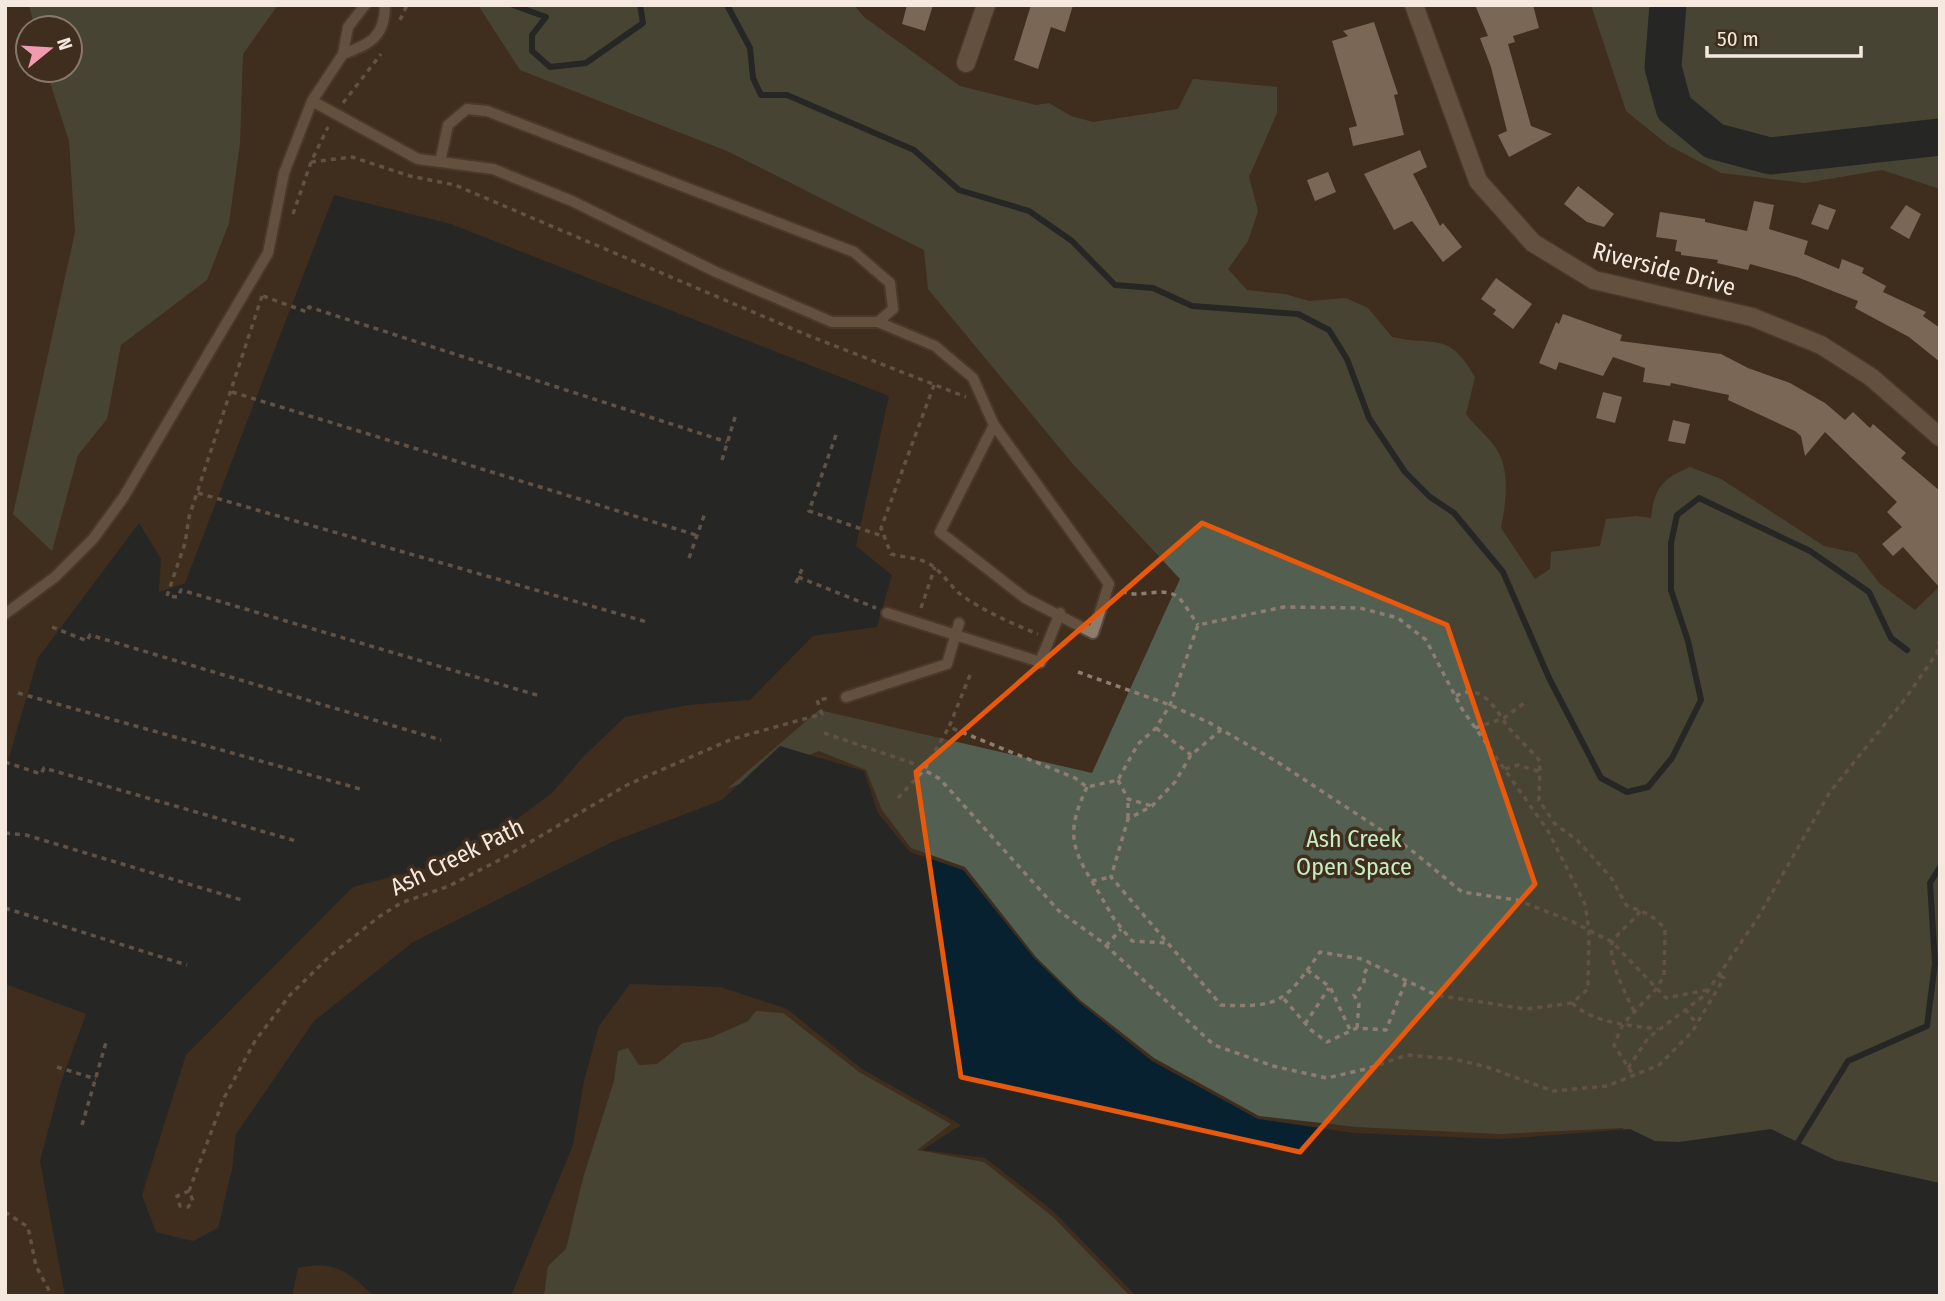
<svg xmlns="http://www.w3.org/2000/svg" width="1945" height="1301" viewBox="0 0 1945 1301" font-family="'Fira Sans Condensed',sans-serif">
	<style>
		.green { fill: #536051 }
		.water { fill: #072130 }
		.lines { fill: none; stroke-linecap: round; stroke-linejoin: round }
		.stream { stroke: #072130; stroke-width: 6 }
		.river { stroke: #072130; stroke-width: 37 }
		.building { fill: #c4ad9b }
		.service-casing { stroke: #57483b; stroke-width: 14 }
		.minor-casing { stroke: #57483b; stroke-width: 21 }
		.path { stroke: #8d7e71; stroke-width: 3.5; stroke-dasharray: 5 5; stroke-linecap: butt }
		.service { stroke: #8f7b69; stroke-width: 10 }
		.minor { stroke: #8f7b69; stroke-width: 18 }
		.marked { fill: none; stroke: #e8590c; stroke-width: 5; stroke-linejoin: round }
		.labels { text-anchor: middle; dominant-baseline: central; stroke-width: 7; stroke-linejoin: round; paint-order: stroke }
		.street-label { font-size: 24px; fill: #f5e9df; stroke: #3f2d1e }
		.park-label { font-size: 24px; fill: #c6edc1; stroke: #3f2d1e }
	</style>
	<rect width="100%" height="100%" fill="#3f2d1e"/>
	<path class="green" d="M29,5H278L243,54L240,143L229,223L207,280L121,345L107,419L78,455L52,551L13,514L75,232L69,141L46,70H70V28H35Z
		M478,5H854L864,17L960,86L1036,105L1049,103L1071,116L1093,122L1178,109L1193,79L1277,87V113L1249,177L1258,211L1248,241L1228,269L1247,290L1285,294L1309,301L1346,298L1368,308L1392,337C1436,347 1448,330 1475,377L1466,414C1474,425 1484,433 1492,443C1512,466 1506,501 1501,528L1535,579L1550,569L1551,552L1600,546L1606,519L1637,516L1651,518C1655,487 1662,479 1690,467L1721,479L1824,546L1856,553L1880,584L1915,610L1940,586V1207L1626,1141L1623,1128L1499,1134L1357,1127L1259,1116L1154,1058L1080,1000L1036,957L965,867L911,848L882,810L866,770L819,751L727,789L819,710L1092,773L1180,579L1072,463L928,289L924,250L727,151L520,70Z
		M1591,5H1940V189L1882,170L1805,183L1721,173L1668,145L1626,111Z
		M756,1011L783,1013L859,1072L951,1124L917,1150L984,1162L1053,1217L1130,1296H544L548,1266L566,1249L583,1178L614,1081L618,1051L628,1048L639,1065L657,1064L683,1043L710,1038L748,1021Z"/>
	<path class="water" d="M334,195L451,224L889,396L856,546L892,575L877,627L813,636L750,700L689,705L625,717L583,757L552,793L489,840L441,864L353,887L186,1055L142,1195L156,1232L193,1241L218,1228L232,1169L236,1134L314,1021L413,942L614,841L722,800L780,746L864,771L878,813L910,852L963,870L1034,958L1080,1003L1152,1061L1258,1119L1354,1133L1500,1139L1630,1129L1655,1141L1679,1142L1771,1129L1835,1160L1940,1183V1296H1136L1052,1210L985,1158L922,1150L961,1125L862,1069L787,1009L720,987L630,984L599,1026L584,1081L573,1145L511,1296H373C349,1271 333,1260 298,1268L292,1296H65L40,1161L61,1082L86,1014L5,984V771L38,658L139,523L161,559L159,592L185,583Z"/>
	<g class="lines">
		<path class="stream" d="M513,5L546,17L532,35V51L550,67L586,63L643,23L640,5
			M727,5L750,48L753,78L761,95H787L914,150L959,190L1029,211L1072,241L1115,285L1153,288L1192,306L1298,314L1329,330L1347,359L1369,418L1405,472L1430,497L1454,513L1503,572L1549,678L1601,778L1627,792L1648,787L1672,758L1701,700L1688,641L1671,590V543L1677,515L1699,498L1810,551L1869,592L1891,638L1907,650
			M1794,1149L1848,1061L1927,1026L1935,963L1930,883L1940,867"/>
		<path class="river" d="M1668,5L1663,67L1674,108L1714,141L1770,156L1940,137"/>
	</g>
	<path class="building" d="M907,5H933L925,31L902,24Z
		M1031,5H1073L1065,32L1051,27L1038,69L1014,60Z
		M1475,5H1533L1539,28L1513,36L1515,42L1508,44L1531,126L1552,134L1509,157L1498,135L1507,131L1491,67L1480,38L1488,36Z
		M1374,22L1398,94L1394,95L1404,135L1353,146L1349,128L1357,126L1332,41L1348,36L1343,31Z
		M1420,150L1427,167L1413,174L1440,226L1443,223L1462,247L1443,262L1412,221L1394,230L1364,174Z
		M1328,172L1336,192L1315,201L1307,180Z
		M1578,186L1614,214L1604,227L1587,222L1564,204Z
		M1754,201L1774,205L1769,229L1808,241L1804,254L1839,269L1842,259L1864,268L1862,273L1886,286L1883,292L1926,312L1923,316L1940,328V362L1909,337L1855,308L1858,301L1797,277L1750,264L1748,270L1717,263L1718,260L1681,255V252L1675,251L1677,240L1656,237L1660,212L1705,219V222L1747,231Z
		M1819,204L1836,210L1828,230L1811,224Z
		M1906,205L1921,214L1909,239L1890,228Z
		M1496,278L1532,304L1513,329L1493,314L1496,310L1481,299Z
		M1563,314L1622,335L1620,341L1721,354L1748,368L1790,383L1825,403L1845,420L1853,412L1870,428L1873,424L1906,453L1901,458L1940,491V588L1903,547L1893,556L1882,544L1902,527L1887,512L1897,502L1825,432L1805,456L1801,436L1795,431L1728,400L1729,395L1671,383L1670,386L1643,382L1645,368L1613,357L1603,376L1559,362L1556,370L1539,363L1556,322L1559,324Z
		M1603,392L1622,397L1615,423L1596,418Z
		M1673,420L1690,424L1685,444L1668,441Z"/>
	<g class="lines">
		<g class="service-casing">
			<path id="service" d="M343,54C370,44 385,37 385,5
				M312,101L418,159L493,169L572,201L716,272L832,322H878L935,346L973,378L994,425L1109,584L1093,633L1025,598L940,532L994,425
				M440,162L448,125L467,109L487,111L854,252L890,283L893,309L878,322
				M887,613L1040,662L1060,613
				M5,614L55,577L93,539L123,498L268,253L284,173L312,101L343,54L348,27L365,5
				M846,697L947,664L959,623"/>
		</g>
		<g class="minor-casing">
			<path id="minor" d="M1414,5L1478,181L1533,243L1594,280L1752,317L1821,345L1871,377L1940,437
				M966,63L986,5"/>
		</g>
		<path class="path" d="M400,20L407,5
			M343,103L381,54
			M311,162L352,157L410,176L455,185L807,335L966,397
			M293,214L311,162L328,127
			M262,296L189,517L185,543L167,596L178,597L181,590L540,696
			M263,296L307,312L309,307L727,442
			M934,385L881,528L891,554C901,557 913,557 923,561C939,566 948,584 960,594C981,610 1013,624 1038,634
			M232,392L696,535
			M836,435L809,511L882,536
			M722,460L736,414
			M198,493L647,622
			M689,558L705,513
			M798,577L876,608
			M796,583L802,569
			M1122,591C1138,600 1162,585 1178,597C1183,601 1193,618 1198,625
			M921,608L935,567
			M52,627L87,641L90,635L441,740
			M1078,672L1170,705L1210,723L1279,763L1410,849L1462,892L1517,900L1571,921L1612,942L1666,998L1707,990
			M970,675L949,727L1075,778L1087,787L1118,780L1138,744L1156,728L1170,705L1198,625L1284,607L1360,608L1398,618L1426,640L1462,709L1548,831L1585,904L1589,930L1588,989L1572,1003L1526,1009L1436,995L1362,959L1320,952C1286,1001 1281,1008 1221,1005L1111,877L1128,819L1152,806L1175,782L1191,755L1221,730
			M18,693L364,790
			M1456,696C1480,682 1494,706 1506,724C1513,734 1530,749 1540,761L1539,800L1555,824L1577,840L1598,863L1612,879L1626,905L1650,915L1665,928L1664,976L1656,989L1623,1024L1614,1045L1633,1075
			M1156,728L1191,755
			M1475,728L1504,718L1527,701
			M824,733L912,763L940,779L1059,911L1102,942L1214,1045L1273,1066L1327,1078L1370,1068L1407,1055L1454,1059L1487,1067L1553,1091L1607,1086L1659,1065L1692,1032L1724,978L1719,975
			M5,762L41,774L44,768L296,841
			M1505,769L1518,765L1541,772
			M1118,780L1128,799L1152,806
			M1087,787C1069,826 1068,844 1092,881L1111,877
			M898,798L924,770L949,727
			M1128,818V799
			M5,833L26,835L245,901
			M1092,881L1114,919L1132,941L1168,943
			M5,908L187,965
			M1106,946L1121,929
			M1307,970L1330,987L1351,1032
			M1284,999L1311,1030L1327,1042L1357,1028L1386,1030L1406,981
			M1572,1003C1595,1024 1628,1025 1658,1029
			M1685,1009L1697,1024
			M1634,1011C1627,997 1605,954 1613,941C1620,930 1633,922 1640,911
			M1305,1024L1329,988
			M1357,1028L1359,1004L1354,995L1364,984V974L1370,963
			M57,1067L96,1079
			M1628,1068L1648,1038L1705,995L1757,919L1830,792L1905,699L1937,653L1940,637
			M82,1125L107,1039
			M189,1191L177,1196L180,1206L188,1207L193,1201L189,1191L224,1098L255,1041L290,995L331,955L380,916L401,903L449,886L505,857L627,785L732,739L822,714L817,700L830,698
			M5,1212L28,1227L36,1266L52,1296"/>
		<use href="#service" class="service"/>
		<use href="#minor" class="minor"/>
	</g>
	<path d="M0 0H1945V1301H0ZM1202,523L1447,625L1535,884L1300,1152L961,1077L916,772Z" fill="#3f2d1e" fill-opacity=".55" fill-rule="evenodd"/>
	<path class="marked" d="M1202,523L1447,625L1535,884L1300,1152L961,1077L916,772Z"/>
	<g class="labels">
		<g class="street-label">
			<text transform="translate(1664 269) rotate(15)">Riverside Drive</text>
			<text transform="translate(457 857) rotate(-26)">Ash Creek Path</text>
		</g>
		<g class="park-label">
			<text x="1354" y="839">Ash Creek<tspan x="1354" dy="28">Open Space</tspan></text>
		</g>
	</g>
	<rect width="1945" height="1301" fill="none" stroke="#f5e9df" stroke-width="14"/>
	<g transform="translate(49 49) rotate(72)"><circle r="33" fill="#3f2d1e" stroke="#88786b" stroke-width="2"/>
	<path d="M0-5L12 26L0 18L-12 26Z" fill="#f19ab1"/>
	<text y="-10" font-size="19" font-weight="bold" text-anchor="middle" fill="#f5e9df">N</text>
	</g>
	<path d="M1707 46v10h154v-10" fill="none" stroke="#f5e9df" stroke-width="3.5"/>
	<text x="1717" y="46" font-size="21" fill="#f5e9df" stroke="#3f2d1e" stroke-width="5" paint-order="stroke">50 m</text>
</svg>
